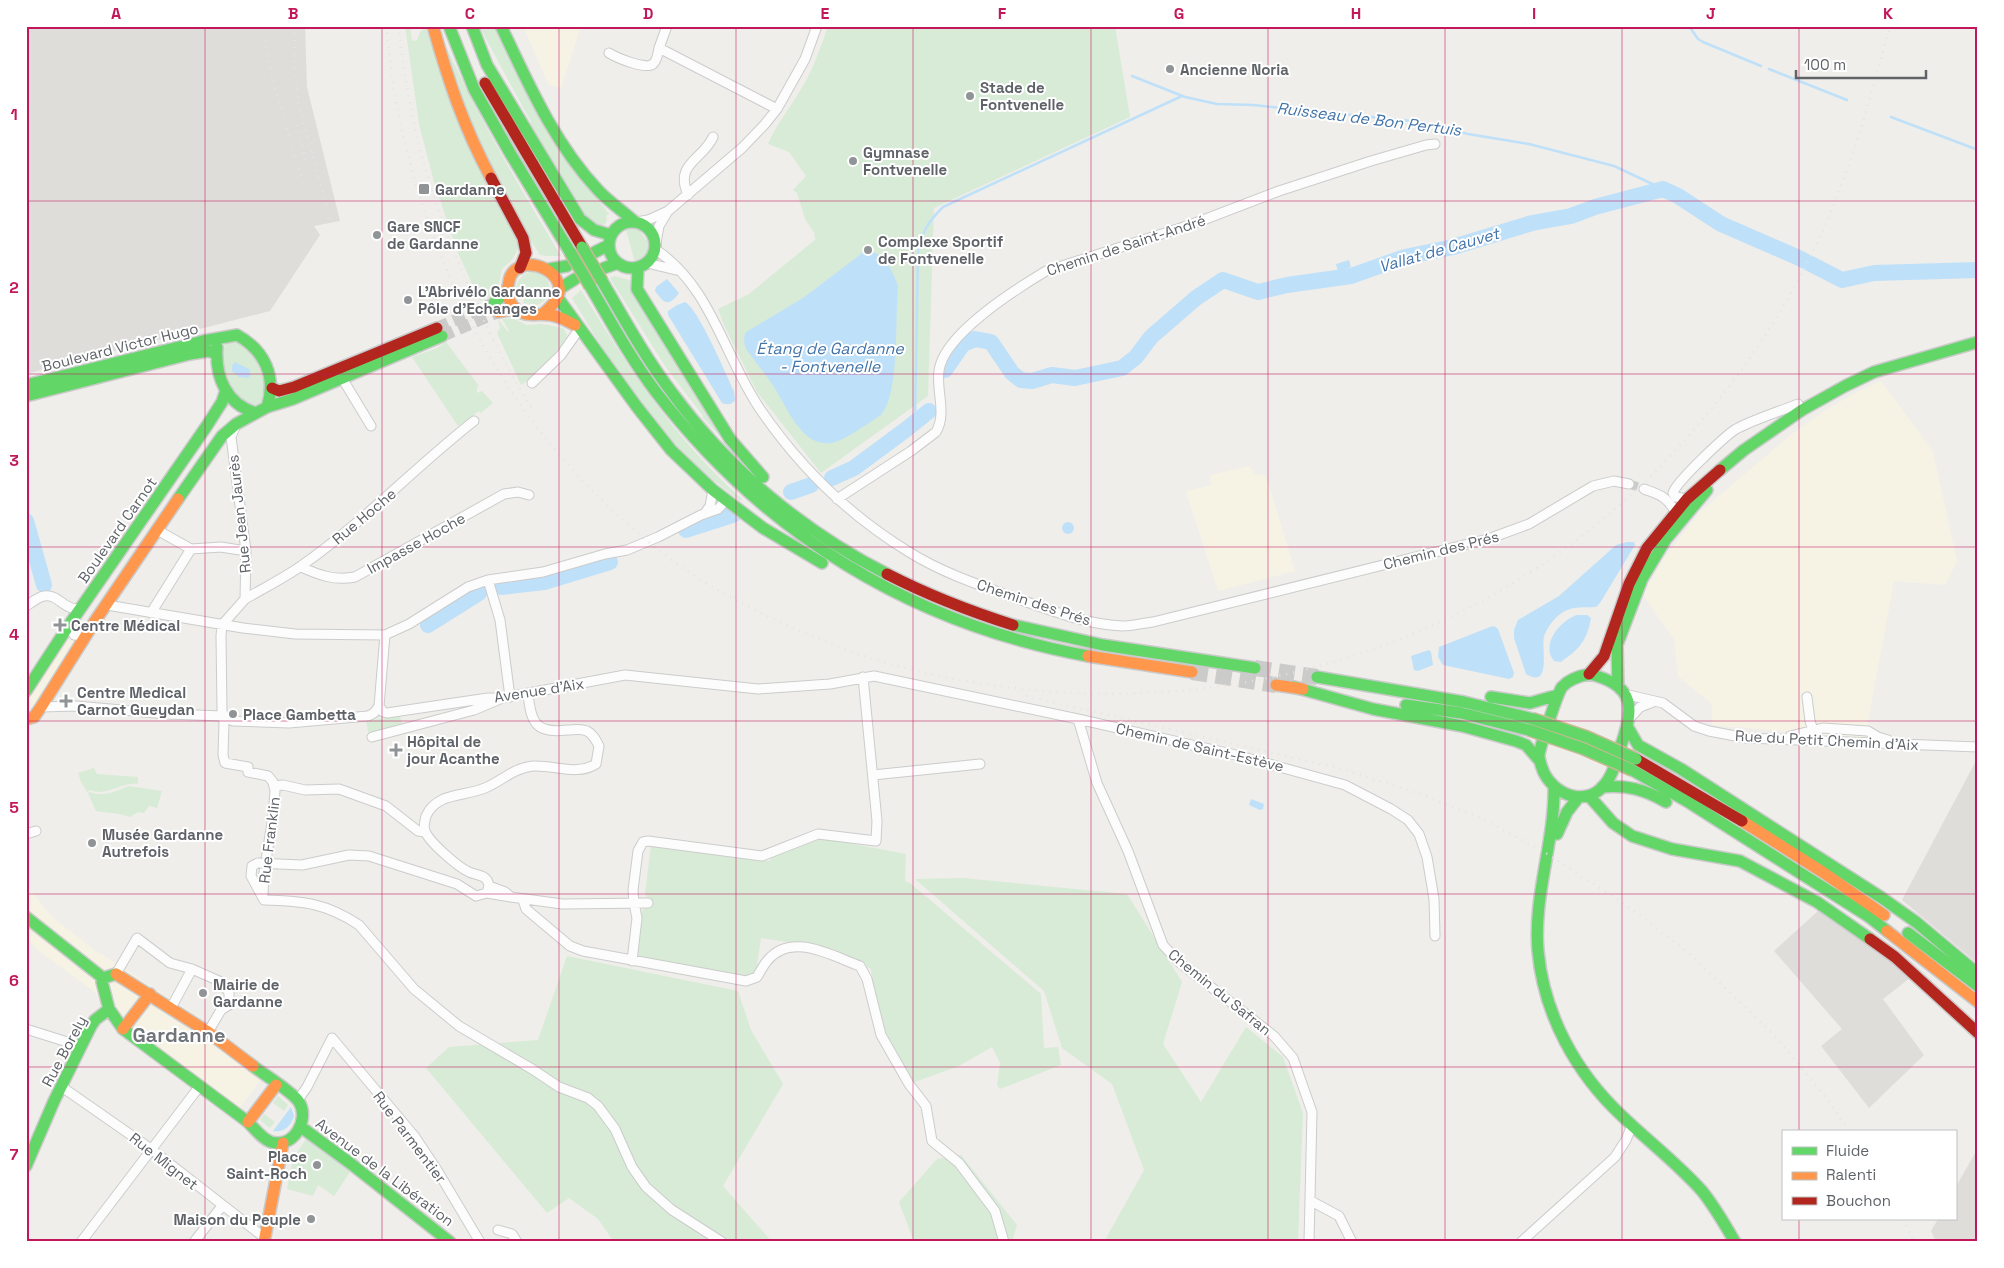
<svg xmlns="http://www.w3.org/2000/svg" width="2004" height="1268" viewBox="0 0 2004 1268" font-family="'Space Grotesk',sans-serif">
	<style>
		.commercial { fill: #f7f3e4 }
		.industrial { fill: #dfddda }
		.green { fill: #d8ebd6 }
		.water { fill: #bfe0f9 }
		.lines { fill: none; stroke-linecap: round; stroke-linejoin: round }
		.stream { stroke: #bfe0f9; stroke-width: 2.5 }
		.river { stroke: #bfe0f9; stroke-width: 16 }
		.street-tunnel { stroke: #cbcbca; stroke-width: 9; stroke-dasharray: 9 4.5; stroke-linecap: butt }
		.secondary-tunnel { stroke: #cbcbca; stroke-width: 12; stroke-dasharray: 12 6; stroke-linecap: butt }
		.highway-tunnel { stroke: #cbcbca; stroke-width: 16; stroke-dasharray: 16 8; stroke-linecap: butt }
		.street-casing { stroke: #cbcccc; stroke-width: 11 }
		.fast-casing { stroke: #cacacb; stroke-width: 14 }
		.slow-casing { stroke: #cacacb; stroke-width: 14 }
		.jam-casing { stroke: #cacacb; stroke-width: 14 }
		.street { stroke: #fdfcfc; stroke-width: 9 }
		.fast { stroke: #63d668; stroke-width: 11 }
		.slow { stroke: #ff974d; stroke-width: 11 }
		.jam { stroke: #b3261e; stroke-width: 11 }
		.rail { stroke: #e4e4e4; stroke-width: 2.5; stroke-dasharray: 1 6; stroke-linecap: butt }
		.street-bridge-casing { stroke: #cbcccc; stroke-width: 11; stroke-linecap: butt }
		.fast-bridge-casing { stroke: #c8b996; stroke-width: 14; stroke-linecap: butt }
		.street-bridge { stroke: #fdfcfc; stroke-width: 9 }
		.fast-bridge { stroke: #63d668; stroke-width: 11 }
		.grid { fill: none; stroke: #c2185b; stroke-width: 1; stroke-opacity: 0.55 }
		.poi-dot { fill: #919496; stroke: #fff; stroke-width: 2 }
		.labels { text-anchor: middle; dominant-baseline: central; stroke-width: 4; stroke-linejoin: round; paint-order: stroke }
		.poi-label { font-size: 15px; font-weight: bold; fill: #5f6368; stroke: #fff; text-anchor: start }
		.street-label { font-size: 15px; fill: #5f6368; stroke: #fff }
		.water-label { font-size: 16px; font-style: italic; fill: #4174aa; stroke: #fff }
		.district-label { font-size: 20px; font-weight: bold; fill: #70757a; stroke: #fff }
		.neatline { fill: none; stroke: #c2185b; stroke-width: 2 }
		.grid-label { font-size: 16px; text-anchor: middle; font-weight: bold; fill: #c2185b }
	</style>
	<rect width="100%" height="100%" fill="#efeeea"/>
	<path class="commercial" d="M523,26H581L561,88L549,85Z
		M1881,381L1933,452L1957,561L1945,585L1894,581L1865,738L1712,725V704L1678,676L1674,639L1643,595L1664,558L1701,511L1792,434L1824,411L1862,389Z
		M1250,466L1254,474L1266,476L1295,571L1218,591L1186,491L1212,485L1210,475Z
		M72,617L93,633L35,721L26,729V685Z
		M26,885L52,917L92,948L199,1017L265,1069L259,1082L232,1118L112,1024L96,993L39,951L26,938Z"/>
	<path class="industrial" d="M26,26H305L307,87L340,221L314,226L320,235L270,311L26,374Z
		M1978,757V964L1902,900Z
		M1818,911L1868,943L1910,978L1883,999L1924,1055L1869,1108L1821,1046L1842,1029L1774,951Z
		M1978,1148V1242H1936L1931,1231L1938,1219H1955V1188Z"/>
	<path class="green" d="M405,26H410L412,41L417,40L420,32L425,28L430,37L521,243L512,260L502,269L499,283L495,292L491,296L480,301L458,253L434,182L419,124Z
		M479,26H495C516,72 537,117 565,159C578,179 596,195 609,214L606,216L607,221L604,225L592,226L530,123L531,122Z
		M828,26H1115L1130,117L934,208L928,396L821,473L757,392L724,325L718,309L749,294L816,239L814,236L815,234L805,219L797,193L793,190L806,176L789,152L768,144C776,125 788,111 798,94C812,73 820,49 828,26Z
		M439,31C474,109 516,182 561,256H546L540,255L528,236L475,135Z
		M631,228L639,230L648,242C649,253 644,259 635,262L626,230Z
		M532,271C553,274 556,298 537,305L523,303L524,300L516,289C517,279 523,274 532,271Z
		M615,276L632,281L733,450L702,417L703,416L665,366L610,278Z
		M581,290C628,368 674,438 742,499L740,501L690,462L648,413L598,341L572,298Z
		M512,318L527,325L542,324L559,327L564,329L567,335C563,347 533,378 521,385L497,333L500,328L498,319L508,332L509,331L502,319Z
		M230,341C234,341 238,341 241,343C255,351 274,392 259,404C244,418 226,377 224,367C222,360 223,351 225,344Z
		M446,342L479,386L477,388V393L482,391L493,403L481,413L479,411L458,426L412,357L435,349Z
		M400,716L402,725L369,735L366,721Z
		M94,768L97,774L138,777V784C119,782 108,797 90,790L87,792L81,782L78,773Z
		M129,786L162,791L157,808L149,806L144,813L138,812L130,817C119,813 108,813 96,811L88,793L90,792C104,798 115,791 129,786Z
		M816,837L906,854L905,881L910,883L1041,994L1044,1048L1058,1047L1061,1065L1000,1089L997,1085L1000,1063L992,1047L959,1066L912,1083C891,1047 874,1011 871,969L838,955L837,951L834,949L761,938L756,972L751,976L635,959L642,910L647,908L648,898L645,894L651,845L770,861L772,854Z
		M963,878L1127,894L1182,982L1163,1044L1201,1102L1246,1027L1283,1057L1303,1113L1298,1242H1104L1144,1170L1112,1084L1062,1048L1044,991L915,879Z
		M567,956L738,991L751,1030L783,1084L723,1186L772,1242H614L598,1219L569,1198L547,1213L426,1068L449,1047L538,1040Z
		M278,1096L288,1105L284,1111L273,1103Z
		M264,1114L275,1122L270,1128L260,1120Z
		M308,1136L350,1172L334,1196L318,1185L313,1196L287,1189L293,1158Z
		M961,1155L1017,1225L1012,1242H914L899,1202L937,1159Z"/>
	<path class="water" d="M865,251C884,250 893,272 898,286C895,316 900,394 881,415C868,423 845,441 831,443C801,447 787,407 774,387C765,373 755,362 746,349C744,343 743,338 746,332L803,298Z
		M1349,260L1351,267L1338,272L1336,264Z
		M667,279L679,293C668,308 664,303 655,291L656,287Z
		M685,302C698,308 726,374 734,391L735,400C732,405 727,405 722,403L668,315V311L677,305Z
		M235,362L249,369L251,375L248,378L239,377L232,371V366Z
		M1062 528a6 6 0 1 1 12 0a6 6 0 1 1-12 0Z
		M1627,542H1634L1635,545L1600,603L1596,607C1583,608 1571,605 1559,615C1553,620 1546,629 1544,637C1541,647 1552,690 1526,674L1514,638V630L1518,620L1559,596L1616,545Z
		M1577,615H1587L1591,618C1587,641 1579,649 1561,662L1554,661C1540,644 1561,620 1577,615Z
		M1494,626L1498,629L1514,673L1513,677L1509,679L1443,665L1438,657L1439,647L1490,627Z
		M1429,650L1431,652L1433,665L1418,671L1414,670L1411,656Z
		M1251,799L1264,804L1263,809L1260,810L1249,805Z
		M291,1107L294,1116C291,1126 284,1133 273,1131Z"/>
	<g class="lines">
		<path class="stream" d="M1689,26L1698,39L1703,42L1761,66
			M1769,69L1847,100
			M1132,76L1185,97L1217,104L1253,105L1421,122L1468,134L1529,144L1614,166L1663,189
			M1891,117L1978,150
			M915,422L918,251C923,230 928,222 943,207L1182,96"/>
		<path class="river" d="M945,370L963,344L975,339L991,342L1012,373L1021,380L1032,381L1052,375L1075,378L1122,368L1136,357L1151,337L1196,298L1223,280L1258,292L1287,285L1351,276L1405,257L1453,247L1532,223L1571,216L1595,207L1663,189L1678,196L1721,224L1797,257L1842,280L1874,273L1978,270
			M832,478L854,468L908,428L929,411
			M791,492L811,485
			M26,521L44,585
			M686,530L733,515
			M501,587L544,582L610,562
			M428,625L479,593"/>
		<path class="street-tunnel" d="M1629,484L1644,489"/>
		<path class="secondary-tunnel" d="M437,328L494,303
			M442,336L498,312"/>
		<path class="highway-tunnel" d="M1255,668L1317,677
			M1192,672L1276,685"/>
		<g class="street-casing">
			<path id="street" d="M659,48L667,26
				M609,53C617,58 646,70 653,64C657,61 658,53 659,48L777,109
				M688,195C674,163 703,160 713,137
				M636,222L648,220L668,211L742,148L765,124L777,109L805,59L817,26
				M656,243L659,226L668,211
				M655,249C711,286 724,356 760,409C799,466 850,516 909,552C944,574 985,587 1024,601C1056,612 1089,625 1123,626C1132,626 1143,623 1153,622L1488,539L1529,524L1593,486L1614,481L1629,484
				M647,263L676,270
				M342,378L371,426
				M532,383L561,355L580,328
				M235,427L231,437L246,551L245,599L222,625L221,636L222,710L224,723L223,755L225,763L248,767V772L268,776L273,782L275,791L273,817L264,872L263,895
				M1644,489C1660,495 1666,496 1675,511
				M837,499L911,451L936,432C947,414 936,390 939,371C943,335 1016,289 1046,271L1190,225L1279,191L1371,161L1426,145L1435,144
				M1687,499L1676,497L1673,493C1676,482 1725,436 1736,429C1755,419 1778,412 1798,404
				M705,513L710,506L713,490
				M157,530L191,549L221,547L246,551
				M301,567C319,575 334,581 355,577L504,494L518,492L529,495
				M488,580L500,620L510,697
				M245,599C264,588 284,578 301,566C363,523 415,467 474,421
				M107,605L243,628L295,634L385,635L409,624L468,587L488,580L543,572L605,554L627,550L658,537L701,515L718,509L726,500
				M26,606C31,603 38,597 44,596C58,593 65,612 80,608
				M151,613L191,549
				M69,625L74,635L85,636
				M1624,694L1663,703L1694,726L1709,731L1746,738L1978,747
				M1807,697L1810,721L1814,733L1817,734
				M379,706L383,712L387,713L488,698H502L625,675L758,689L830,684L874,676L1078,719L1240,756L1345,785L1391,809L1408,820L1419,834L1427,857L1434,899L1435,936
				M41,707L76,706L167,714L223,716L233,721L289,723L368,716L374,713L379,706L385,635
				M1630,718L1640,707L1653,702
				M1078,719L1097,783L1128,851L1163,945L1179,962L1274,1036L1293,1058L1312,1112L1309,1242
				M1790,736L1823,728L1868,731L1878,737L1888,740
				M372,737L474,710L500,699
				M873,775L980,764
				M274,786L283,785L305,790L339,789L386,806L418,831L425,832
				M26,834L36,831
				M258,863L252,866L251,876L264,900C303,901 326,903 359,925L414,989L459,1026L532,1069L559,1087L588,1098L598,1106L615,1129L632,1167L646,1187L672,1210L722,1242
				M279,864L302,865L349,855L369,856L457,884L476,896L487,893L489,886
				M489,886C488,883 489,882 486,879C482,874 475,875 469,872C458,867 429,842 425,831C423,826 425,821 426,816C437,792 464,797 485,788C502,781 513,768 533,766C555,765 577,776 596,764L599,746C596,740 593,734 587,731C580,728 573,730 567,730C536,734 531,723 528,694
				M487,893L511,897L505,892L489,886
				M511,897L562,904L648,903
				M523,900L526,909L570,946L583,951L746,981L757,977C760,972 763,966 767,961C791,931 832,956 860,966L867,979L881,1035L909,1084L926,1106L932,1141L959,1163L995,1211L1004,1242
				M632,961L637,918L634,903L633,890L638,851L643,842L648,841L762,856L818,834L876,841L877,821L863,677
				M116,974L137,938L170,963L192,969L219,981L229,992V1005L221,1010L208,1032
				M171,1008L192,969
				M26,1029L80,1046
				M62,1087L151,1149L265,1238
				M298,1100L307,1087L332,1038L415,1137L437,1170L480,1242
				M1311,1201L1339,1216L1352,1242
				M498,1230L512,1234L517,1242
				M81,1242L199,1087
				M194,1242L222,1206
				M1521,1242L1615,1157L1626,1140L1632,1125"/>
		</g>
		<g class="fast-casing">
			<path id="fast" d="M449,26L474,89L510,153L570,252
				M472,26L487,65L580,219L594,230L611,235
				M501,26C528,83 554,143 598,190C609,202 623,211 635,222
				M609 245a23 23 0 1 1 46 0a23 23 0 1 1-46 0Z
				M595,252L609,245
				M604,268L618,263
				M638,268L637,289L730,439L763,477
				M549,269L567,266
				M602,281C624,319 646,359 673,394C728,469 804,532 887,574
				M590,286C611,322 631,359 656,392C765,534 912,624 1088,656
				M559,289L575,279
				M558,298L637,407L671,450L713,490L763,528
				M494,303L507,291
				M217,347C215,377 226,404 256,413
				M26,385L203,341L237,335C264,350 277,376 267,407
				M26,396L190,354L209,351L216,354
				M1720,470L1744,450L1802,410L1845,386L1874,372L1978,342
				M178,499L222,436L236,424L267,407L293,399L442,336
				M763,528L822,563
				M1013,625L1103,645L1255,668
				M1589,674C1637,685 1634,710 1620,748C1617,759 1614,771 1608,780C1591,807 1558,799 1544,773C1542,768 1539,761 1539,755C1540,747 1557,694 1562,687C1569,679 1579,676 1589,674Z
				M1317,677L1464,702L1533,719
				M1618,686L1617,645L1642,579L1666,539L1707,490
				M1294,687L1373,709L1462,726L1516,741L1526,745L1539,760
				M26,691L69,625L206,427L222,402L226,390
				M1491,697L1530,703L1558,695
				M1406,705L1461,713L1529,730
				M1627,726L1638,745L1681,769L1882,898L1916,922L1978,974
				M1632,770L1690,803L1868,916L1887,931
				M1554,786C1555,842 1533,896 1538,951C1544,1015 1576,1073 1622,1116C1648,1141 1678,1164 1702,1191C1715,1207 1725,1225 1735,1242
				M1602,787C1627,785 1644,789 1666,802
				M1590,797L1613,823L1632,836L1672,849L1740,861L1817,902L1870,939
				M1557,834L1567,812L1578,798
				M26,917L103,978
				M1908,933L1978,986
				M116,974L103,978L102,982L109,1009L123,1029L248,1122C255,1129 262,1139 271,1142C294,1149 310,1119 299,1102C293,1092 263,1074 253,1066
				M301,1127L350,1163L450,1242
				M26,1166L54,1101L91,1026L95,1020L109,1009"/>
		</g>
		<g class="slow-casing">
			<path id="slow" d="M433,26C448,80 464,128 491,178
				M498,312L516,309
				M543,314C547,310 553,305 556,300C572,274 525,251 511,275C509,278 509,283 508,286C506,295 510,304 517,310C527,318 539,313 550,315C559,316 567,321 575,325
				M1088,656L1192,672
				M1276,685L1303,689
				M26,719L34,717L41,707L95,621L178,499
				M1742,821L1824,873L1884,915
				M1887,931L1978,1002
				M116,974L208,1032L253,1066
				M123,1029L150,994
				M248,1122L276,1085
				M264,1242L283,1143"/>
		</g>
		<g class="jam-casing">
			<path id="jam" d="M485,83L582,247
				M491,178L523,238L526,253L520,268
				M272,388L279,391L294,387L437,328
				M887,574C928,595 969,611 1013,625
				M1589,674L1604,656L1629,584L1647,548L1687,499L1720,470
				M1636,759L1742,821
				M1870,939L1895,957L1978,1033"/>
		</g>
		<use href="#street" class="street"/>
		<use href="#fast" class="fast"/>
		<use href="#slow" class="slow"/>
		<use href="#jam" class="jam"/>
		<path class="rail" d="M263,26L268,61L305,193
			M295,26L294,59L299,106L330,219
			M386,26C389,48 391,70 394,92C418,221 471,352 557,452C590,491 628,527 669,558C713,591 764,616 815,637C869,661 926,675 985,684C1238,723 1495,643 1671,455C1747,374 1808,279 1845,175C1863,126 1876,76 1890,26
			M398,26C403,64 409,101 417,138C432,198 454,254 479,310C495,344 512,378 533,410
			M297,125L306,162
			M1026,696L1342,769L1420,794L1478,817L1541,850L1629,907L1689,953L1776,1037L1827,1099L1850,1132
			M1903,1219L1914,1242"/>
		<g class="street-bridge-casing">
			<path id="street-bridge" d="M258,863L279,864"/>
		</g>
		<g class="fast-bridge-casing">
			<path id="fast-bridge" d="M582,247L602,281
				M570,252L590,286
				M1533,719L1587,737L1636,759
				M1529,730L1584,749L1632,770"/>
		</g>
		<use href="#street-bridge" class="street-bridge"/>
		<use href="#fast-bridge" class="fast-bridge"/>
	</g>
	<path class="grid" d="M205,26V1242M382,26V1242M559,26V1242M736,26V1242M913,26V1242M1091,26V1242M1268,26V1242M1445,26V1242M1622,26V1242M1799,26V1132M26,201H1978M26,374H1978M26,547H1978M26,721H1978M26,894H1978M26,1067H1978M1799,1219V1242"/>
	<g class="poi-dot">
		<circle cx="1170" cy="69" r="5"/>
		<circle cx="970" cy="96" r="5"/>
		<circle cx="853" cy="161" r="5"/>
		<rect x="418" y="183" width="12" height="12" rx="2.5"/>
		<circle cx="377" cy="235" r="5"/>
		<circle cx="868" cy="250" r="5"/>
		<circle cx="408" cy="300" r="5"/>
		<path d="M57.5 617.5h5v5h5v5h-5v5h-5v-5h-5v-5h5z"/>
		<path d="M63.5 693.5h5v5h5v5h-5v5h-5v-5h-5v-5h5z"/>
		<circle cx="233" cy="714" r="5"/>
		<path d="M393.5 742.5h5v5h5v5h-5v5h-5v-5h-5v-5h5z"/>
		<circle cx="92" cy="843" r="5"/>
		<circle cx="203" cy="993" r="5"/>
		<circle cx="317" cy="1165" r="5"/>
		<circle cx="311" cy="1219" r="5"/>
	</g>
	<g class="labels">
		<g class="poi-label">
			<text x="1180" y="69">Ancienne Noria</text>
			<text x="980" y="87">Stade de<tspan x="980" dy="17">Fontvenelle</tspan></text>
			<text x="863" y="152">Gymnase<tspan x="863" dy="17">Fontvenelle</tspan></text>
			<text x="435" y="189">Gardanne</text>
			<text x="387" y="226">Gare SNCF<tspan x="387" dy="17">de Gardanne</tspan></text>
			<text x="878" y="241">Complexe Sportif<tspan x="878" dy="17">de Fontvenelle</tspan></text>
			<text x="418" y="291">L'Abrivélo Gardanne<tspan x="418" dy="17">Pôle d'Echanges</tspan></text>
			<text x="71" y="625">Centre Médical</text>
			<text x="77" y="692">Centre Medical<tspan x="77" dy="17">Carnot Gueydan</tspan></text>
			<text x="243" y="714">Place Gambetta</text>
			<text x="407" y="741">Hôpital de<tspan x="407" dy="17">jour Acanthe</tspan></text>
			<text x="102" y="834">Musée Gardanne<tspan x="102" dy="17">Autrefois</tspan></text>
			<text x="213" y="984">Mairie de<tspan x="213" dy="17">Gardanne</tspan></text>
			<text x="307" y="1156" text-anchor="end">Place<tspan x="307" dy="17">Saint-Roch</tspan></text>
			<text x="301" y="1219" text-anchor="end">Maison du Peuple</text>
		</g>
		<g class="street-label">
			<text transform="translate(1126 245) rotate(-18)">Chemin de Saint-André</text>
			<text transform="translate(120 347) rotate(-14)">Boulevard Victor Hugo</text>
			<text transform="translate(239 514) rotate(-96)">Rue Jean Jaurès</text>
			<text transform="translate(364 516) rotate(-40)">Rue Hoche</text>
			<text transform="translate(117 530) rotate(-55)">Boulevard Carnot</text>
			<text transform="translate(416 543) rotate(-29)">Impasse Hoche</text>
			<text transform="translate(1441 550) rotate(-14)">Chemin des Prés</text>
			<text transform="translate(1034 602) rotate(18)">Chemin des Prés</text>
			<text transform="translate(539 690) rotate(-9)">Avenue d'Aix</text>
			<text transform="translate(1827 740) rotate(3)">Rue du Petit Chemin d'Aix</text>
			<text transform="translate(1200 747) rotate(13)">Chemin de Saint-Estève</text>
			<text transform="translate(269 840) rotate(-83)">Rue Franklin</text>
			<text transform="translate(1220 992) rotate(39)">Chemin du Safran</text>
			<text transform="translate(64 1051) rotate(-62)">Rue Borely</text>
			<text transform="translate(410 1137) rotate(53)">Rue Parmentier</text>
			<text transform="translate(164 1161) rotate(38)">Rue Mignet</text>
			<text transform="translate(385 1172) rotate(37)">Avenue de la Libération</text>
		</g>
		<g class="water-label">
			<text transform="translate(1369 119) rotate(7)">Ruisseau de Bon Pertuis</text>
			<text transform="translate(1439 250) rotate(-16)">Vallat de Cauvet</text>
			<text x="830" y="348">Étang de Gardanne<tspan x="830" dy="18">- Fontvenelle</tspan></text>
		</g>
		<g class="district-label">
			<text x="179" y="1035">Gardanne</text>
		</g>
	</g>
	<rect width="2004" height="1268" fill="none" stroke="#ffffff" stroke-width="55"/>
	<rect x="1782" y="1130" width="175" height="90" fill="#ffffff" stroke="#bfc1c3"/>
	<rect x="1792" y="1147" width="25" height="8" fill="#63d668" stroke="#bfc1c3"/>
	<text x="1826" y="1156" font-size="15" fill="#5f6368">Fluide</text>
	<rect x="1792" y="1172" width="25" height="8" fill="#ff974d" stroke="#bfc1c3"/>
	<text x="1826" y="1180" font-size="15" fill="#5f6368">Ralenti</text>
	<rect x="1792" y="1197" width="25" height="8" fill="#b3261e" stroke="#bfc1c3"/>
	<text x="1826" y="1206" font-size="15" fill="#5f6368">Bouchon</text>
	<path d="M1796 70v8h130v-8" fill="none" stroke="#5f6368" stroke-width="2.5"/>
	<text x="1804" y="70" font-size="15" fill="#5f6368" stroke="#ffffff" stroke-width="4" paint-order="stroke">100 m</text>
	<rect x="28" y="28" width="1948" height="1212" class="neatline"/>
	<g class="grid-label">
		<text x="116" y="19">A</text>
		<text x="293" y="19">B</text>
		<text x="470" y="19">C</text>
		<text x="648" y="19">D</text>
		<text x="825" y="19">E</text>
		<text x="1002" y="19">F</text>
		<text x="1179" y="19">G</text>
		<text x="1356" y="19">H</text>
		<text x="1534" y="19">I</text>
		<text x="1711" y="19">J</text>
		<text x="1888" y="19">K</text>
		<text x="14" y="120">1</text>
		<text x="14" y="293">2</text>
		<text x="14" y="466">3</text>
		<text x="14" y="640">4</text>
		<text x="14" y="813">5</text>
		<text x="14" y="986">6</text>
		<text x="14" y="1160">7</text>
	</g>
</svg>
